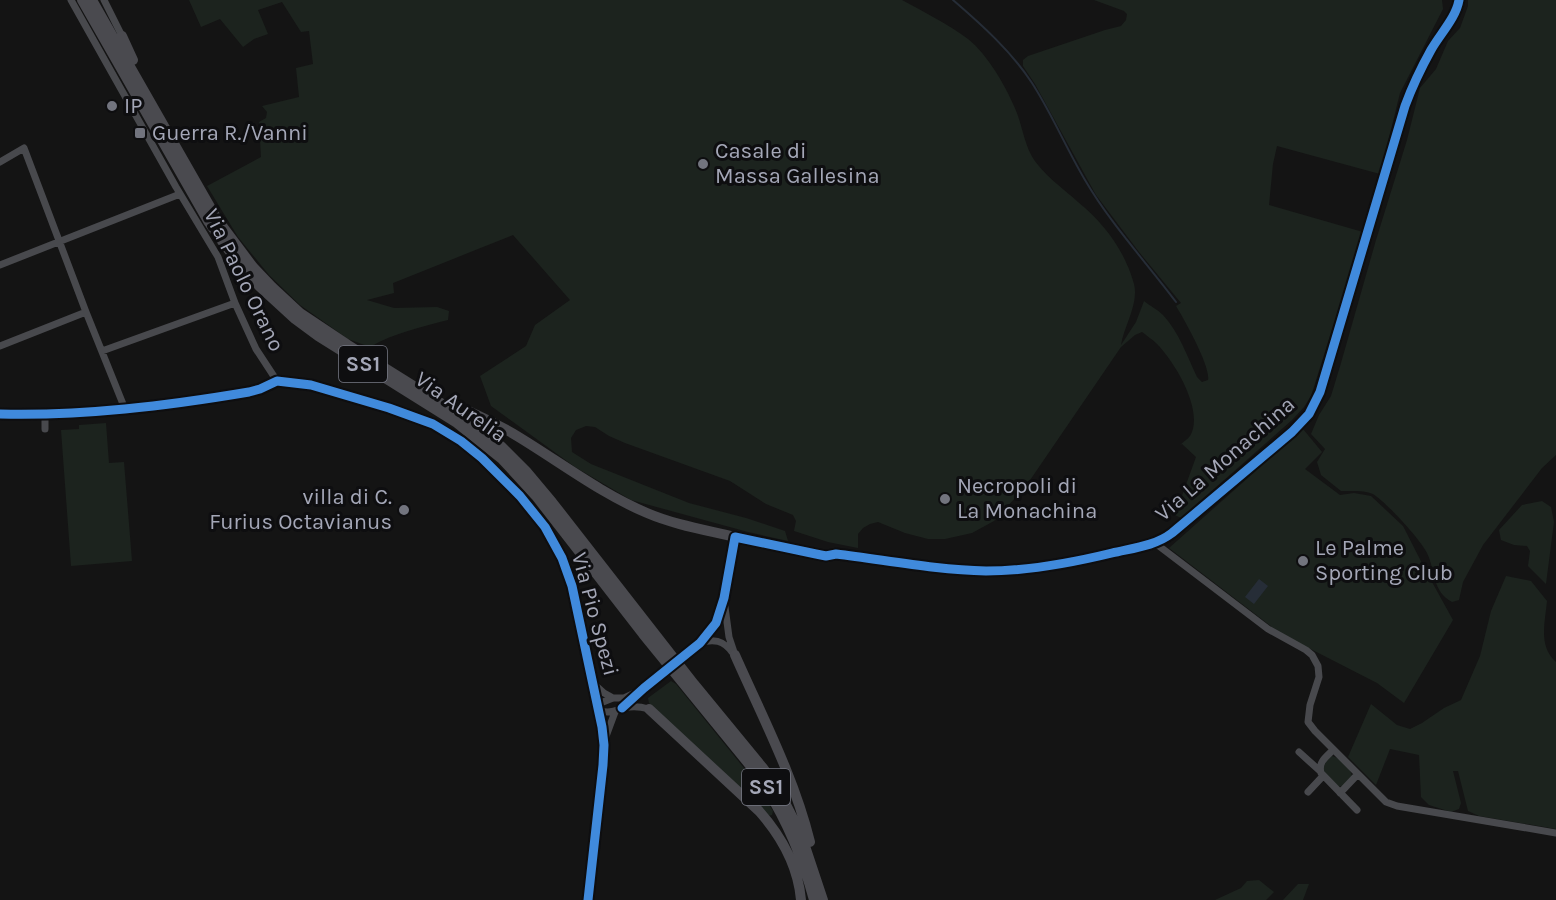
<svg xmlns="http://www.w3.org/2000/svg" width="1556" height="900" viewBox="0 0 1556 900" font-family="Karla,sans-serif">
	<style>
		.green { fill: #1c231e }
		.water { fill: #262d37 }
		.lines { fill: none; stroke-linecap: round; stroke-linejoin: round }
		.stream { stroke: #262d37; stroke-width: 2 }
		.minor { stroke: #48494d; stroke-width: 7 }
		.highway { stroke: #4a4a4f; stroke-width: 10 }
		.cycleway-casing { stroke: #0e0e10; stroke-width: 13 }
		.cycleway { stroke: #408adc; stroke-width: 9 }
		.poi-dot { fill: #72747e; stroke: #0e0e10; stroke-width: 2 }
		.labels { text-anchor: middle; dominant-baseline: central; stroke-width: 6; stroke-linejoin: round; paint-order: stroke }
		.shield { fill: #0e0e10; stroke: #777985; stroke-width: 1.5 }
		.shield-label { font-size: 21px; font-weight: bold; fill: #a4a7b7 }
		.poi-label { font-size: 22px; fill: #a4a7b7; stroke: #0e0e10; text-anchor: start }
		.street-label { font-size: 22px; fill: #a4a7b7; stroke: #0e0e10 }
	</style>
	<rect width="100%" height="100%" fill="#141414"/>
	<path class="green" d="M189,0H902C924,12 948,24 968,39C987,54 1005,85 1014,106C1023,125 1024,149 1038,165C1049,179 1065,190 1078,202C1104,223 1125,251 1134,284C1139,304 1124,326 1121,345L1136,322L1144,301C1150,306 1157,309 1163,315C1179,332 1187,356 1197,377L1202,382L1208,380C1211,367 1184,319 1176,306L1181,303L1139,252L1096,195L1035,84L1023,66V60L1028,56L1105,30L1121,26L1126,20L1127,14L1124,11L1094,0H1442L1443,9L1400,93L1380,174L1277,146L1273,164L1269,205L1363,232L1311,396L1304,407L1292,420L1181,518L1175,515L1196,457L1182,444L1180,445C1183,442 1188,439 1190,436C1205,411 1174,361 1157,344C1152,339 1147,336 1142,332L1135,335L1121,347L1026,486L994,521L972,533L945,539H928L905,533L878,522L870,524L863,528L858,534V548L828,542L794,531L796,521L793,515L766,504L730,481L625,443L609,436L595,427L586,426L576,430L571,438L572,452L591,464L689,503L746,518L785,531L788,541L748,532L631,500L575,467L491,406L480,376L526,346L535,325L570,300L513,235L393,283L394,293L367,300L394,308L437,307L449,311L448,320C421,327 394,333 370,347L348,339L300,305L269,275L238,237L207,186L261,157L259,122L266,118L267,112L262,106L299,97L296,68L313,64L309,31L301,32L282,2L258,10L268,34L254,39L243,47L220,19L201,27Z
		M1468,0H1556V455L1542,468L1483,545L1463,582L1459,600L1452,602C1432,591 1436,572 1427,553C1420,539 1387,503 1373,494C1365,490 1350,491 1341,491L1321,475L1317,462L1325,449L1311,434L1319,415L1331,396L1341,363L1376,240L1407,140L1420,88L1436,69L1448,41L1460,28L1468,6Z
		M106,423L109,463L124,462L132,561L71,566L61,430L79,429V425Z
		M1303,429L1322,452L1305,469L1340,495L1354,493L1371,496L1403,526L1427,573L1453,620L1404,703L1377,683L1295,641L1272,627L1169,548Z
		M1542,501L1551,507L1554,522L1546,584L1528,566L1530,551L1527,546L1514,545L1501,540L1499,530L1522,505Z
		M1506,576L1531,581L1547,601C1545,623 1538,646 1556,662V829L1479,816L1468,811L1458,771H1453L1461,803L1459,809L1451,812L1429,805L1421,797L1419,755L1390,749L1376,785L1348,757L1371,704L1397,725L1410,729L1422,723L1444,708L1461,700L1480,656L1491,611Z
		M671,681L676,684L748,773L773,811L772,815L768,816L649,703L648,698Z
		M1331,756C1340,757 1352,769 1352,777L1343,786L1337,787C1324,775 1317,771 1331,756Z
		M1259,880L1274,892L1266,900H1215L1241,888L1247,881Z
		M1298,884H1309L1303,900H1283Z"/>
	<path class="water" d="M1259,579L1268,586L1254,604L1245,597Z"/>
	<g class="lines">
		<path class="stream" d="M953,0C982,25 1011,51 1032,83C1052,114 1066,148 1085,180C1110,223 1146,262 1176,302"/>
		<path class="minor" d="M71,0L176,187L218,257L235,303L256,349L277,381
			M104,0L122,36
			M0,162L24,148L86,312L125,409
			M0,265L180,194
			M0,346L86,312
			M102,351L235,303
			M0,414C84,416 166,406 249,392L260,389L277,381L311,385L389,408L433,424L461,441L482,458L520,496L545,527L562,558L572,586L602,727L604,745L603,765L588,900
			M45,415V429
			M1155,543L1268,629L1306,650L1312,655L1318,666L1319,677L1310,705L1308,722L1315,731L1386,802L1397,806L1556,833
			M725,607L729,637L735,655
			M700,643C714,638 724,641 732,652
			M594,684L604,693L613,698
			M598,704L613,698H624L637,692
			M622,708L644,688L700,643L716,623L724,598L735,537L816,554L826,556L836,554C886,560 936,570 986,571C1029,571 1071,563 1112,553C1133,548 1155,546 1172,533L1292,432L1309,414L1320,392L1405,106C1412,87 1421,68 1431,50C1440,34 1456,18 1459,0
			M600,711C613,714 616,709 629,707C636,706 642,707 649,709
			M605,739L615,712
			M1333,750C1326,757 1318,762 1321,773L1357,810
			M1299,752L1320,771
			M1308,792L1323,776
			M1340,793L1358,774"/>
		<path class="highway" d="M82,0L208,221L227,248L259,286L295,319L318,336L457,423L502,459L536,496L643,634L757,774C784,813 802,855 814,900
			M92,0L217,219L253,267L272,287L300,313L348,345L468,420L502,447L526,471L552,502L694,684L763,768L777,787L801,834L823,900
			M122,36L133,60
			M456,405C476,415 498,424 517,436C560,462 600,493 647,513C675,525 706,530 735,537
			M735,655C762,716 794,777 810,842
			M649,709L759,811C782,837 798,865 801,900"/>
		<g class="cycleway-casing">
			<path id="cycleway" d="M0,414C84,416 166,406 249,392L260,389L277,381L311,385L389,408L433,424L461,441L482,458L520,496L545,527L562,558L572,586L602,727L604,745L603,765L588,900
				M622,708L644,688L700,643L716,623L724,598L735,537L816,554L826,556L836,554C886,560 936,570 986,571C1029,571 1071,563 1112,553C1133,548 1155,546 1172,533L1292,432L1309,414L1320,392L1405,106C1412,87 1421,68 1431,50C1440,34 1456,18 1459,0"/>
		</g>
		<use href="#cycleway" class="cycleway"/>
	</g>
	<g class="poi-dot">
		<circle cx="112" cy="106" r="6"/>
		<rect x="134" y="127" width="12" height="12" rx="3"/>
		<circle cx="703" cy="164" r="6"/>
		<circle cx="945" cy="499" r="6"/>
		<circle cx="404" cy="510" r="6"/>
		<circle cx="1303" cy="561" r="6"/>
	</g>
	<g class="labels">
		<g class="shield">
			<rect x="339" y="346" width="48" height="36" rx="4.5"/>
			<rect x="742" y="769" width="48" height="36" rx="4.5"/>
		</g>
		<g class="shield-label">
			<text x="363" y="364">SS1</text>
			<text x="766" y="787">SS1</text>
		</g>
		<g class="poi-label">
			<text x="124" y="106">IP</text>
			<text x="152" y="133">Guerra R./Vanni</text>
			<text x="715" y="151">Casale di<tspan x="715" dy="25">Massa Gallesina</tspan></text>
			<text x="957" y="486">Necropoli di<tspan x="957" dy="25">La Monachina</tspan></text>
			<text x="392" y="497" text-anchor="end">villa di C.<tspan x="392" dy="25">Furius Octavianus</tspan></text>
			<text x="1315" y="548">Le Palme<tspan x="1315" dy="25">Sporting Club</tspan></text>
		</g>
		<g class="street-label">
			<text transform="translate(244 280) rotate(64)">Via Paolo Orano</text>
			<text transform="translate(461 407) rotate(35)">Via Aurelia</text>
			<text transform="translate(1225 459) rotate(-41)">Via La Monachina</text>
			<text transform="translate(595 614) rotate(75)">Via Pio Spezi</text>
		</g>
	</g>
</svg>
